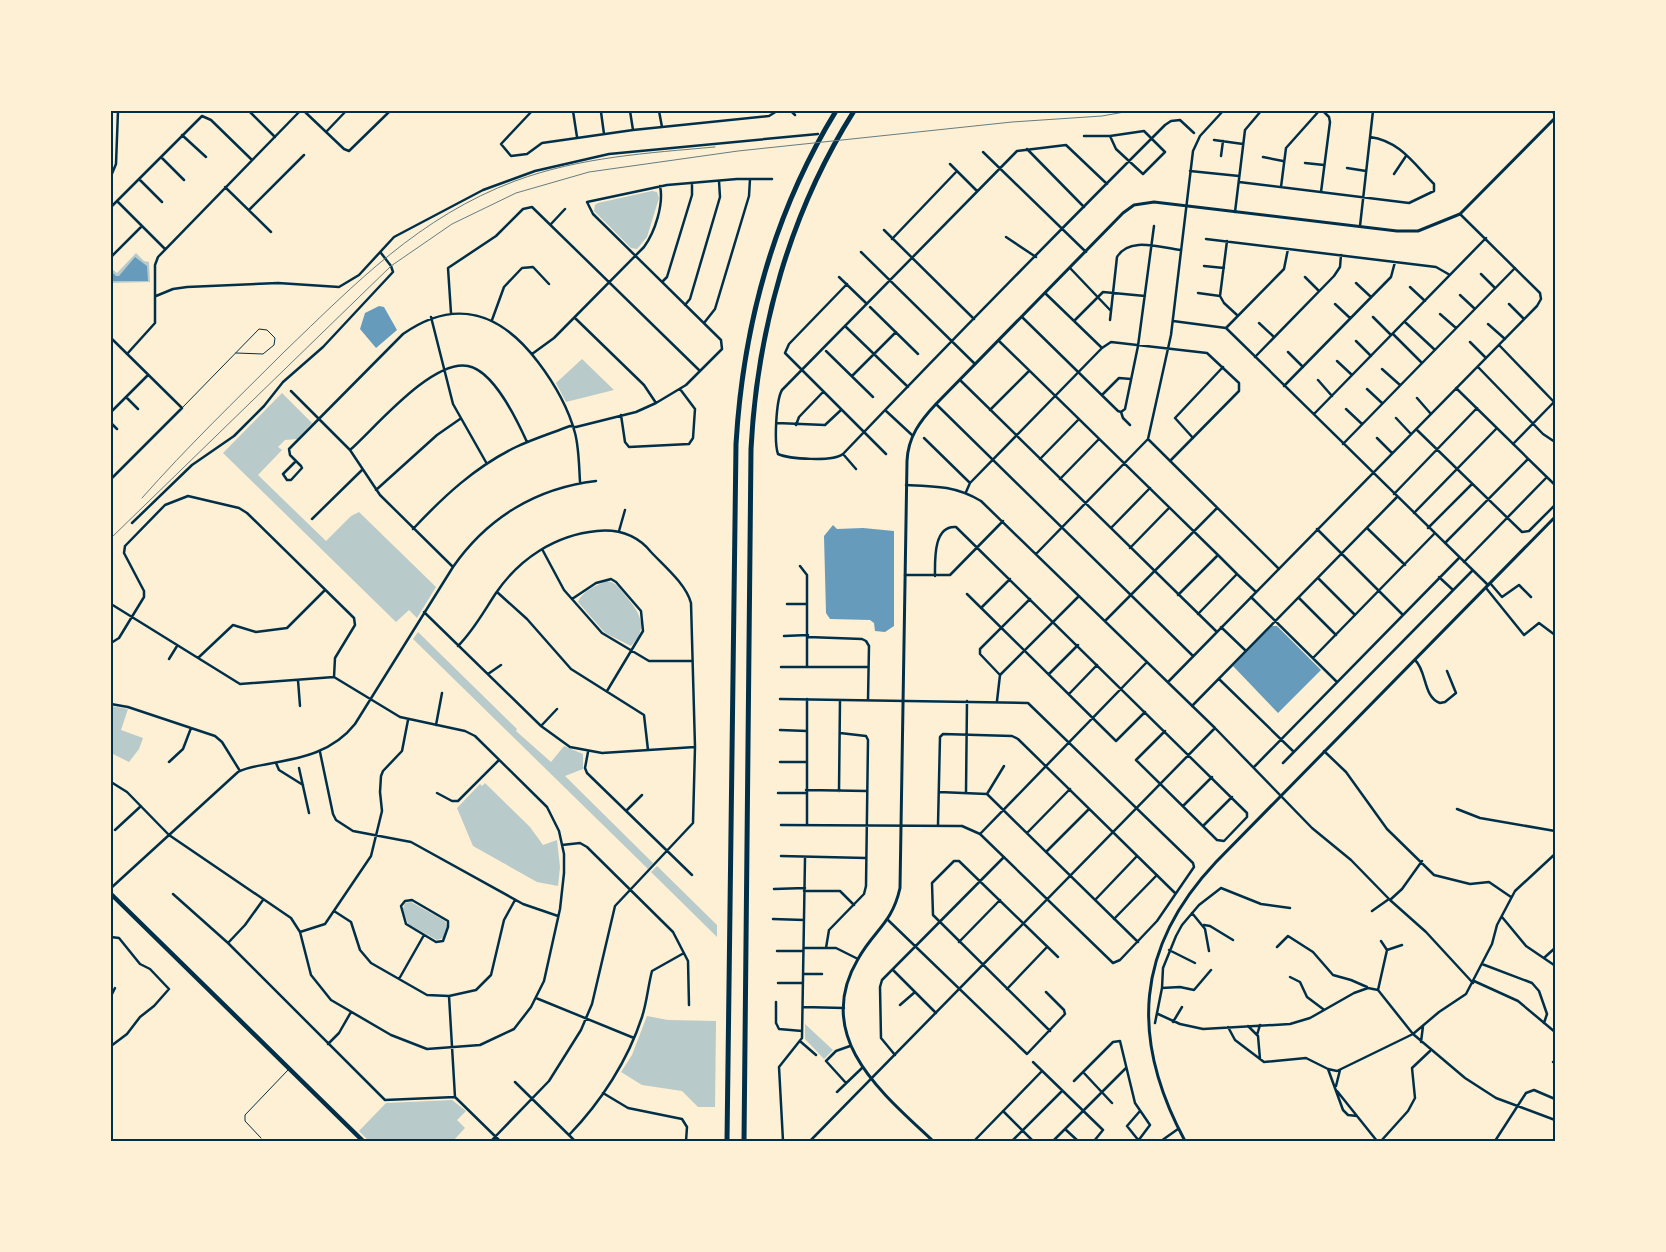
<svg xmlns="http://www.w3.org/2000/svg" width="1666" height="1252" viewBox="0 0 1666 1252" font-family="'Archivo Narrow',sans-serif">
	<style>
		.green { fill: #b9caca }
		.water { fill: #669bbc }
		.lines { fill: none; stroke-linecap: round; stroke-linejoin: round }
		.service { stroke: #003049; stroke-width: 1 }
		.minor { stroke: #003049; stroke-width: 2.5 }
		.tertiary { stroke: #003049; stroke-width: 3 }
		.secondary { stroke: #003049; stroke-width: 4 }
		.primary { stroke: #003049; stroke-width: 4.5 }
		.motorway { stroke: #003049; stroke-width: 5 }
		.rail { stroke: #657d81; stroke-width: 1 }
		.neatline { fill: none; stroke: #003049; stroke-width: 2 }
	</style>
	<rect width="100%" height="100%" fill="#fdf0d5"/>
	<path class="green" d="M652,191L657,192L659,198L647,237L637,249L631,248L594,211L595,205L598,203Z
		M136,253L144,261L149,262L150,282L111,283V268L117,273Z
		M582,359L614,390L566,402L556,383Z
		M282,393L312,423L297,439L285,440L278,447L282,450L258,475L326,541L351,516L359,512L436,587L417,618L409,610L396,622L223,453Z
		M607,581C616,582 620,589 625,595C639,612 650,627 631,646L605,633L578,602C582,591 597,585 607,581Z
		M418,632L517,729L516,731L551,762L564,746L583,754V769L565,776L653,863L648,869L413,639Z
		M111,706L128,709L121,730L143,738L139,749L129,762L111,753Z
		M485,783L530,827L543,845L557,840L560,867L558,886L537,882L473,846L457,808L480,784L482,786Z
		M657,866L717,925V937L651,872Z
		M411,902L445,921L447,926L443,938L437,940L408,924L403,909L405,903Z
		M647,1016L668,1020L716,1021L715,1107H698L682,1091L642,1085L621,1072L632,1055Z
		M805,1024L833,1050L824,1059L805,1039Z
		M452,1100L466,1111L457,1120L465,1128L453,1141H369L359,1131L386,1103Z"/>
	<path class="water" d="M135,257L147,266L148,281H111V271L116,276H119Z
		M379,306L384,307L397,330L376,348L360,329L365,313Z
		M833,525L837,529L863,528L894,531V626L885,632L875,631L874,623L870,620L830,619L826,613L824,536Z
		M1272,626H1277L1321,670L1278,713L1233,666Z"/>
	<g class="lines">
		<path class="service" d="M182,408L259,329L267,330L275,338L274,345L263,354L236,353
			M261,1138L245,1121V1115L288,1070"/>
		<path class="minor" d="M249,111L275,137
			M304,111L344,149L349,151L390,111
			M532,111L501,144L511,156L527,154L542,143L633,130L769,116L777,111
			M573,111L577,137
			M630,111L633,130
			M659,111L662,127
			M791,111L795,115
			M601,112L604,134
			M326,132L346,111
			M182,135L206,157
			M1084,136H1110L1144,131L1165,152L1143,174L1116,149L1110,136
			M1214,140L1243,144
			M1027,149L1084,207
			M983,152L1086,252
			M1221,156L1223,141
			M161,157L184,180
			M1263,157L1283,161
			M1305,163L1324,165
			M950,164L977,191
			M1347,168L1366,171
			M1190,171L1239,176
			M1394,174L1406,156
			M111,176L116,164L118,111
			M139,179L162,202
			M1239,182L1409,203L1434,191V184C1414,164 1400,141 1370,137
			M1107,184L1066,145L1017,151L782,390C776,400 774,443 778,454C789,459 833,462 843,454C949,343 1057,233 1165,125L1171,121L1180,120L1194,133
			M225,187L271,232
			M1281,187L1286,148L1319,111
			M1321,192L1330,122L1329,117L1323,111
			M117,201L165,249
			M111,207L202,116L211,120L252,160
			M249,210L304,155
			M1235,212L1245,130L1261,111
			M551,224L565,209
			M1360,226L1373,111
			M884,230L974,319
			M1006,237L1036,257
			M892,239L957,171
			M1206,239L1436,267L1450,275
			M1227,241L1220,296L1224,303L1237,315
			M861,252L975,364
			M111,257L142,226
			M1204,266L1224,268
			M1070,268L1111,311
			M1481,274L1495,288
			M839,277L867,304
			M1305,277L1319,291
			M662,282L667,277L692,195V183
			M1356,283L1371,297
			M847,284L789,344L785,353L886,454
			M1410,287L1425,301
			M1045,293L1102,348
			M1198,293L1220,296
			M1460,295L1475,309
			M156,296L173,289L187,287L278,283L339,287L359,275L394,237L483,190L535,171L609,154L818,134
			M1335,304L1350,318
			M1509,304L1524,319
			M685,305L690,299L720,197L719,181
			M870,307L918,354
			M451,313L448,268L496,236L523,209L532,207L700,371
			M1440,314L1456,328
			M431,317L453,404L487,464
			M1022,317L1118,411L1121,412L1123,418L1130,425
			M1373,317L1391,335
			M575,318L644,385L656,403
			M492,320L504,287L522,268L533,267L549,284
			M1110,320L1117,257C1129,236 1161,248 1181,250
			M1074,321L1103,292L1145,296
			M1173,321L1226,328
			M1405,322L1435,350
			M704,323L715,309L749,196L750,179
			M1259,323L1274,337
			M1488,324L1505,339
			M845,326L908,387
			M1226,328L1488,585
			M1226,328L1284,269L1288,249
			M1393,334L1422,363
			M111,338L182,408L111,479
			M999,341L1218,555L1178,595
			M1356,341L1371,356
			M1470,342L1486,358
			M1499,345L1555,403
			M826,351L873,397
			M1288,352L1303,367
			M127,354L155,323V265L158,257L300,111
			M532,354L554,338L644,247C655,232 664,204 660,186
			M1255,357L1334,276L1340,267L1341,255
			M1337,361L1352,375
			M1478,367L1543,434L1555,442
			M1382,369L1400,385
			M852,376L896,332
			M960,380L1217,632
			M1318,380L1332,396
			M1284,386L1391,277L1395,262
			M1456,388L1555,485
			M1367,389L1382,403
			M291,391L350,450L380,495L453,567
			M1102,395L1119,378L1131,379
			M126,397L138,409
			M1417,398L1431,414
			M936,404L1193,656
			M1346,409L1362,424
			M885,410L912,435
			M990,410L1029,371
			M111,412L148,375
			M1121,412L1125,409L1138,346L1154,226
			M1314,414L1486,238
			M621,415L625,442L629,447L689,444L693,438L695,409L680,389
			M1396,418L1411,434
			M111,423L117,429
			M777,423L825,425L841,410
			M796,425L799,417L823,392
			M1416,429L1522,532L1529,531L1555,505
			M924,438L970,483
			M1193,438L1175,418L1223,367
			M1377,438L1392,453
			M1149,440L1279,569
			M1343,444L1515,268
			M1513,444L1554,402
			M350,450C375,428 432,359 468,366C494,371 517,420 527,442
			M843,454L856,469
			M1040,459L1079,419
			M296,461L283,474L287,480H291L302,468L301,466L290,455L289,449L403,334C456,297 501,313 538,362C554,383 568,407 575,433C579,448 579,466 580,482
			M1060,479L1099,439
			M906,485C935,486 956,486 981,501L1215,728L1312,828L1351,860L1390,900L1426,932L1473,983
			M376,490L437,435L460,419
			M966,492L970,483L1102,348L1111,342L1207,353L1239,383V391L1170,461
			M1394,494L1477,408
			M1414,513L1497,428
			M312,519L362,470
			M132,523L192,465L234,436L264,406L283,382L323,347L393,272L391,266L381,253
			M1111,528L1150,488
			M1367,528L1405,565
			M1428,528L1472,484
			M413,529C444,496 475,467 516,447C533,439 552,433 570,426L576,427L636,412L656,403L686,385L722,349L721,340L593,214L587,202L667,185L737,179H772
			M1317,529L1403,615
			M619,531L625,510
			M1445,543L1528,459
			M1130,548L1169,508
			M542,549L564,590L602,633L649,661H692
			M1036,554L1148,439L1171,335L1193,151L1200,136L1223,111
			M1218,555L1237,574
			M1464,562L1547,477
			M800,566L807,575V666
			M905,575H950L1003,521
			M935,576C935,561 933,525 956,527L1247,813V817L1224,841L1217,840L1136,760L1165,731
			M1439,577L1453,590
			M1318,578L1355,615
			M1490,583L1502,597L1519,585L1531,597
			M1486,588L1524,635L1539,623L1555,635
			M497,592L527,619L571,669L644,715L648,750
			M967,594L1116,741L1145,712
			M1251,597L1337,682
			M1299,598L1336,635
			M572,599L596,583L611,579L616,582L641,611L643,631L607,691
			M111,604L240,684L334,677L400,717L465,731L475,736L547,807L559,831L564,854V873L560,909L544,981L531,1007L514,1029L480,1045L427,1049L391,1035L331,1000L311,975L300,932L291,918L169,835L127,792L111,782
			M787,604H807
			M981,608L1010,579
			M424,612L541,726L570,747L602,753L695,747
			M1198,614L1237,574L1256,592
			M1105,621L1217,508
			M1221,627L1246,651
			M784,636L808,635
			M808,637L862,639L866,641L869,646L868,700
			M111,643L119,638L144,597V591L124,553L125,546L165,505L188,496L239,508L247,513L354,618L355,625L335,658L334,677
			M458,646C474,630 484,611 496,593C519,559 555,535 597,531C618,529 637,535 651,552C664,566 686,584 691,603L695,747L693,823L615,906L592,1004L581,1030L549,1081L491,1141
			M198,658L233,625L256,632L287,628L325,590
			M1313,658L1434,534
			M169,659L177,646
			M1415,660C1427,671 1423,697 1440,703L1445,702L1456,693L1447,671
			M781,667H868
			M488,674L501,665
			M1049,674L1078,645
			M1000,675L980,654V649L1030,599
			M1219,679L1294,752
			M298,680L300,706
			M1168,682L1537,306L1541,299L1540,293L1460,214
			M1069,694L1097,665
			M780,699L1028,703L1193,863L1194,867L1157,921L1120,960L1113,963L980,834L962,826L781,825
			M997,701L1000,675L1079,596
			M111,704L128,707L215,736L222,742L240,771
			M1192,706L1397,497
			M436,725L442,693
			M541,726L557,709
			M780,730L807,731
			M1324,751L1346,772L1387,829L1434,875L1470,884L1489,882L1511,897
			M320,752L333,814L336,820L353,831L411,842L523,904L558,916
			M588,752L585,768L587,773L692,875
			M169,762L183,749L191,728
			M780,762H806
			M276,763L279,770L303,785
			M1283,763L1472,571
			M1254,767L1459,558
			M299,768L309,813
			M806,790L867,791
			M839,791L840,700
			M939,792L987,794L1138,942
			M966,792L967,701
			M437,793L452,801H458L499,760
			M778,793H806
			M987,794L1004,766
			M1183,806L1212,777
			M1457,809L1480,818L1555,831
			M626,811L642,795
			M807,824V699
			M938,825L940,737L943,734L1012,736L1018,739L1175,893
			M1203,826L1232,797
			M115,830L141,806
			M1027,833L1070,789
			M980,834L1147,662
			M562,845L580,843L587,847L673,932L688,961L689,1005
			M1046,852L1089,809
			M781,856L866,858
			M111,888L238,772C248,767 258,766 268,764C302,758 333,752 355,724L453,567C487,518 536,488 596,481
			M774,889L805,888
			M804,891H840L854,905
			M173,894L228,943L385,1100L455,1097
			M412,900L448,921V927L443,941L436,942L406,924L401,906L405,901Z
			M1095,900L1137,856
			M1390,900L1402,889L1422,861
			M334,911L351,922L360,950L371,963L427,995L449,996L476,990L491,975L504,920L515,900
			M1372,911L1389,899
			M1192,913L1205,929L1209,951
			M1502,917L1526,946L1554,965
			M773,919L804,920
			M1114,919L1157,875
			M888,920L1027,1054L1065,1014L1064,1010L1046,992
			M1204,925L1210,926L1233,940
			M300,932L325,924L371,856L382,811L380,792L381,776L383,771L402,751L408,720
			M111,937L119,938L140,964L150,969L169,989L154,1006L140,1017L127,1034L111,1046
			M1381,941L1387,950
			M959,942L1000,900
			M228,943L245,925L263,900
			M1277,947L1288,936L1313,952L1333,975L1351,980L1367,987
			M804,948H836L858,959
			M826,948L829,930L864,894L866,886L868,740L866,736L840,733
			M1169,950L1195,963
			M1387,950L1402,945
			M777,951H803
			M1545,957L1555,948
			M1482,964L1532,983L1539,991L1547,1014L1544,1023
			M893,970L936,1013
			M803,974H822
			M1290,977L1300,982L1307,997L1323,1009
			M399,979L424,935
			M1474,981L1518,1001L1555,1032
			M778,983H803
			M1162,988L1180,987L1194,990L1211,970
			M1007,989L1047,947
			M1378,990L1387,950
			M111,996L115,988
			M449,996L455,1097L500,1141
			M536,998L634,1038
			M776,1002V1023L779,1029L802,1031
			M900,1005L915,992
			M803,1007L844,1008
			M1158,1014L1180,1024L1203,1029L1290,1024L1310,1018L1354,993L1368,988L1378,990L1413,1034L1465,1078L1496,1098L1555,1120
			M1173,1022L1182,1007
			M1155,1023L1162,988L1163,968L1176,936L1182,925L1199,905L1221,888L1261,904L1290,908
			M1248,1026L1258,1036L1260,1059
			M1228,1027L1235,1040L1264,1062L1306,1058L1328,1069L1337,1071L1413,1034L1439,1012L1466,994L1492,944L1497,925L1515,891L1555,854
			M1050,1031L933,915L932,883L954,861H959L1058,957
			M1257,1035L1260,1025
			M801,1042L816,1055
			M1421,1042L1423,1026
			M328,1044L339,1033L351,1012
			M895,1055L881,1038L880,987L882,980L1004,857
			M1033,1062L1103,1130L1094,1141
			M1553,1062L1555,1063
			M1328,1069L1343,1110L1348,1115L1357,1116
			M1083,1072L1112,1103
			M1074,1081L1113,1042L1120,1041L1135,1103L1150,1125L1138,1141
			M515,1082L575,1141
			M846,1083L826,1061L836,1051L850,1046
			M1336,1086L1340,1070
			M1337,1091L1377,1141
			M837,1092L862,1068
			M603,1093L628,1108L682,1119L687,1127L686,1141
			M1003,1111L1033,1141
			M1065,1129L1078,1141
			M569,1135C601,1102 628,1060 642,1017C647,1002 648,986 652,971L684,953
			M783,1141L779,1067L802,1038L805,858
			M810,1141L1215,728
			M974,1141L1042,1071
			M1012,1141L1062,1091
			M1053,1141L1126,1068
			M1139,1141L1127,1126L1140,1111
			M1161,1141L1178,1129
			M1381,1141L1408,1111L1415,1098L1412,1068L1430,1051
			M1495,1141L1526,1093L1534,1090L1555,1099"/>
		<path class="tertiary" d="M933,1141C882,1093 812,1037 858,959C874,930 892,924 900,888L907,461C908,437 920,421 936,404L1123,213L1134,205L1154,202L1397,231H1418L1460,214L1555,118
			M1185,1141C1130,1039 1135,948 1216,862L1555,517"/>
		<path class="secondary" d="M1553,111L1555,113"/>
		<path class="primary" d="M111,894L363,1141"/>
		<path class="motorway" d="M727,1141L736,444C743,327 774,212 836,111
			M744,1141L751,449C757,330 790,212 854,111"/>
		<path class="rail" d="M142,498C187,447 236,400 284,352C356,283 419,217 515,181C580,157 648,153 715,147
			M111,538L391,266L452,224L516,193L589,172L738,151L1012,122L1102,116L1130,111"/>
	</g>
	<rect width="1666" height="1252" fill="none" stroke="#fdf0d5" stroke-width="225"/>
	<rect x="112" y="112" width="1442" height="1028" class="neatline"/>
</svg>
